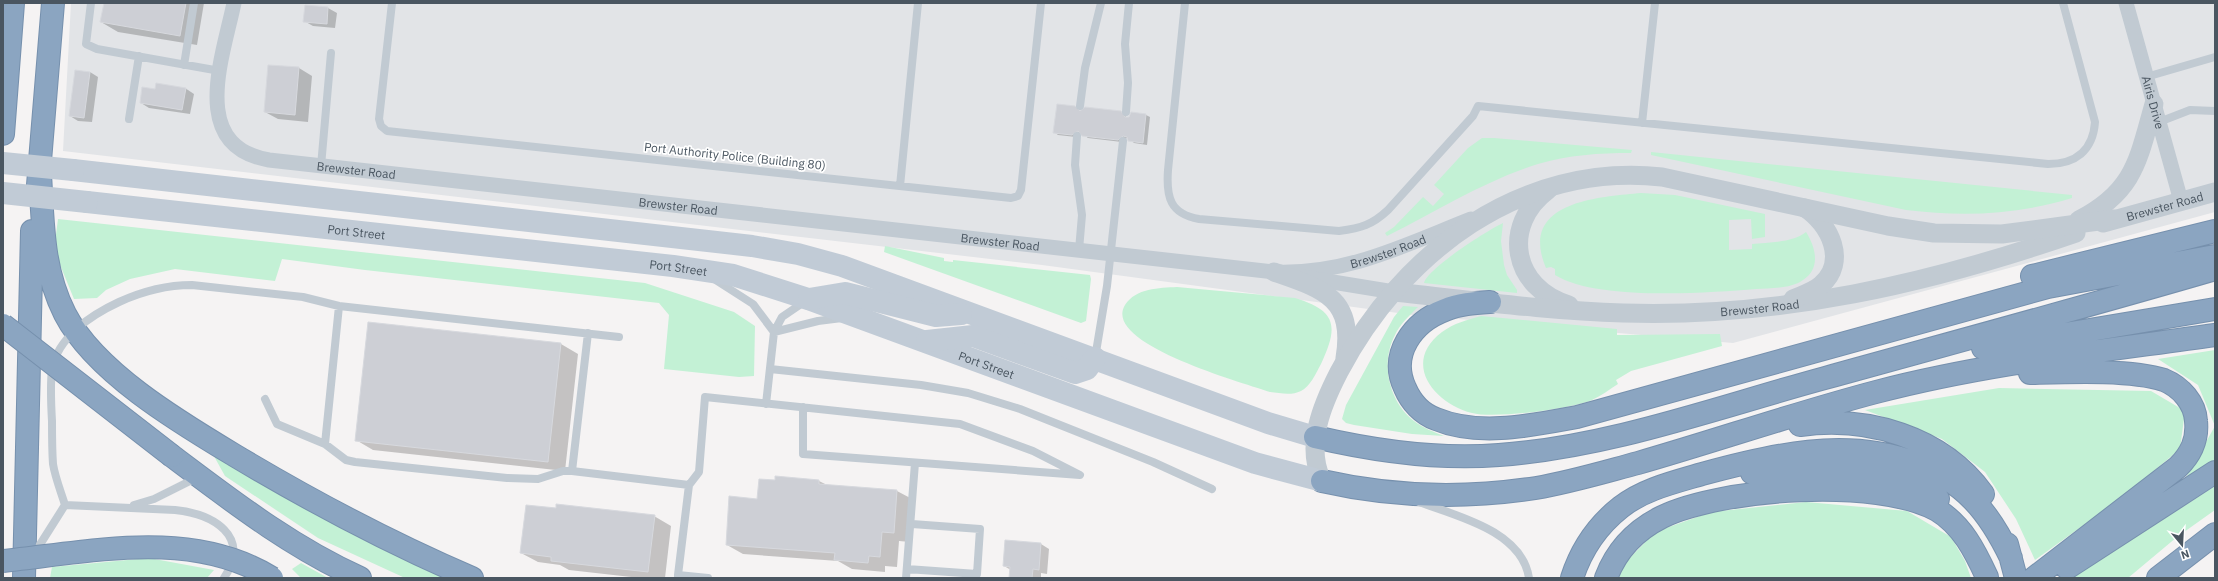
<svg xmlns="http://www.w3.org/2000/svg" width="2218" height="581" viewBox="0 0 2218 581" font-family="'IBM Plex Sans',sans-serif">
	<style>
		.airport { fill: #e2e4e7 }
		.green { fill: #c3f1d5 }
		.shadow { fill: #0003 }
		.building { fill: #cdcfd5; stroke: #d7d9de }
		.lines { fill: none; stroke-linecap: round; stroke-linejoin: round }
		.motorway-casing { stroke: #7690ad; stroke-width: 24 }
		.service { stroke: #c1cad2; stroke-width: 8 }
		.minor { stroke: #c1cad2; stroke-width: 15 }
		.tertiary { stroke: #c1cad2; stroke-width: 19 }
		.secondary { stroke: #c1cbd6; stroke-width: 22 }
		.motorway { stroke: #8ba5c1; stroke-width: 22 }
		.motorway-bridge-casing { stroke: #7690ad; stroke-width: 24; stroke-linecap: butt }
		.secondary-bridge { stroke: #c1cbd6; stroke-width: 22 }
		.motorway-bridge { stroke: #8ba5c1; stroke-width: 22 }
		.labels { text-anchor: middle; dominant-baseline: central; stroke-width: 3.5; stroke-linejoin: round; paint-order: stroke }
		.street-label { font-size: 12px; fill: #4a5661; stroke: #fff }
	</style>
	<rect width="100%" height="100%" fill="#f5f3f3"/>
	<path class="airport" d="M71,3H2215V212L1733,343L1413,315L1042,265L63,151Z"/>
	<path class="green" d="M1482,138H1494L1632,150L1631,153C1599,153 1568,155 1538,164C1486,180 1435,212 1387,236L1385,233L1394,227L1423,197L1433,206L1444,194L1434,185L1468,148Z
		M1651,152L2072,195V198C2017,215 1963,217 1906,210L1651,155Z
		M1641,193L1675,195L1765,214V237L1752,239L1751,219L1729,220V250L1752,249V244C1768,242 1793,243 1806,232C1816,248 1821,268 1803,280C1791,289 1770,288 1756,289C1706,293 1597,301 1555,275V269L1551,267L1546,268C1518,202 1597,197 1641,193Z
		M58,219L645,283L734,312L755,326L754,376L739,377L664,369L669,315L659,303L365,270L282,259L275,281L175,269L130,279L106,290L97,298L74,299L54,250Z
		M1503,223L1501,241L1504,265L1507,275L1517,290V293L1424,283C1428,268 1488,230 1503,223Z
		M885,246L944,258V261L953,262V260L1090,275L1091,279L1086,321L1081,323L884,252Z
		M1177,287L1295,298C1338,311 1338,327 1321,364C1316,373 1310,387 1301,391C1291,396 1280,393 1270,392C1245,383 1101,344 1125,305C1136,288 1159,288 1177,287Z
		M1403,306L1418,307C1409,316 1400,324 1395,335C1380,363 1389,402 1414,421C1423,428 1434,432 1444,436L1412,434L1354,425L1346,423L1342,419L1346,405L1394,317Z
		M1481,316L1617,329V335H1621L1720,334L1722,346L1631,371L1616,380L1618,384C1610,389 1601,396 1592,400C1571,409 1494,419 1472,413C1434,403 1401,363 1442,332C1454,323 1467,320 1481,316Z
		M2215,350V462L2184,481L2215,426L2198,385L2158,359Z
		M1999,388L2151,391L2185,411L2180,449L2124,496L2035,560L2016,519L1985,472L1942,439L1865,410Z
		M210,449L449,578H405L318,538L225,476Z
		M2215,486V510L2177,537L2128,578H2072Z
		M1806,502L1907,511L1951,537L1965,561L1971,578H1619L1620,568L1655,532L1711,512Z
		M149,558L214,570L207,578H50L52,567Z
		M301,563L328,578H301L292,569Z"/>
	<path class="shadow" d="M105,3H204L197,45L118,32L101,22Z
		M328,8L337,13L335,28L313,26L304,21Z
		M269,66L299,68L312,76L308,122L278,119L265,112Z
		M90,72L98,77L92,122L78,121L70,116Z
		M185,88L194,94L190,114L149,108L141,103Z
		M1058,105L1079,109L1081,112L1125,115L1127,118L1146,115L1150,117L1147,145L1134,143L1128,137L1122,142L1088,138L1081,133L1076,137L1058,135L1054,132Z
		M561,344L578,354L565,471L373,450L356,440Z
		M776,477L819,481L827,485L897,491L914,500L910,542L899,541L897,567L885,566V572L852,569L838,561L743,554L727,545L758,500L776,481Z
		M654,516L671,526L665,578H640L569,570L560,565L538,562L521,553Z
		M1041,544L1049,549L1047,574L1041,573V578H1010L1011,570L1004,566Z"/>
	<path class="building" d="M104,3H186L180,36L100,22Z
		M305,5L328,7L327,24L303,22Z
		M268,65L299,67L295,115L264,112Z
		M75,70L90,72L84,118L69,116Z
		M156,83L186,88L182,110L140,103L142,87L155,89Z
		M1057,104L1075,106L1080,111L1085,107L1121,111L1125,117H1129L1131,112L1146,114L1143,143L1128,141L1127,137L1123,136L1118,140L1082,136L1078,131L1072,135L1053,133Z
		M368,322L561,343L548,462L355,441Z
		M775,476L819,480V484L897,490L894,533L882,532L880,557L869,556L868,563L834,560L835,553L726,545L729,496L757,499L759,479L775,480Z
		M556,504L655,515L648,572L551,561V557L520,553L526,505L556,508Z
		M1005,540L1041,543L1039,570L1033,569L1032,578H1009L1010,567L1003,566Z"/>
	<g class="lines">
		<g class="motorway-casing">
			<path id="motorway" d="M3,134L13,3
				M40,174C43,223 42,269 65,314C95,372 179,422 234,455C311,501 390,543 472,578
				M38,185L53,3
				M2032,276L2215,231
				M1490,302C1475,303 1459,304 1445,310C1413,322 1389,354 1405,388C1411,402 1422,414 1436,419C1479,437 1533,425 1577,417L2048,287L2215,256
				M1983,348L2215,309
				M2030,373C2066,372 2131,369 2164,380C2181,387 2195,403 2196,421C2198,440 2191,454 2178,467L2034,578
				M1800,425C1867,416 1941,436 1983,494
				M1315,437C1375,451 1437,460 1499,455C1610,447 1718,407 1825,378C1955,342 2085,307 2215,269
				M172,456C232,501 291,547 360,578
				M1752,473C1808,469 1892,461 1938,499
				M1322,481C1392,497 1464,499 1536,488C1571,482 1604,472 1638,463C1718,440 1796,413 1876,392C1987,363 2102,351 2215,335
				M2007,544L2016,578
				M2067,568L2215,472
				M24,578L32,231
				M1572,578C1581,550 1598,525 1621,507C1644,489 1675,482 1702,474C1771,455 1846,437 1915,463C1965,482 1989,512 2011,558
				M1606,578C1616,551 1636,530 1662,517C1722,488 1877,477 1937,510C1962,525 1975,551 1987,577
				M2158,578L2215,534"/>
		</g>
		<path class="service" d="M91,3L86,44L97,49L220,71
			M392,3L379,119L381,126L387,131L1011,198L1018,196L1021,190L1041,3
			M1185,3L1168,170C1166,197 1170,214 1199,219L1339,231C1361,228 1372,225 1388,210L1473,116L1478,106L2048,164C2075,164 2093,151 2095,122L2063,3
			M184,65L194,3
			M2146,77L2215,57
			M1080,106L1085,68L1101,3
			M1126,112L1128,83L1125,44L1129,3
			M129,119L139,56
			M2159,122L2190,110L2215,111
			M1642,123L1655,3
			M1077,136L1075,165L1082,215L1079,250
			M321,166L331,53
			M900,186L918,3
			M714,279L753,304L774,332
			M339,306L325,444L346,460L355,462L507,478L538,479L563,471H572L689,485
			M774,332L818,321L842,318
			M1095,358L1107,286L1123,141
			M770,369L921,385L968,393L1020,409L1153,462L1212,489
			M265,399L277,424L325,444
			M766,404L774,332L782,317L804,302
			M572,471L588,333
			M1419,502C1457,516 1522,531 1529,578
			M134,505L154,499L198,477
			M34,554L65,505
			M907,569L977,574L980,529L912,524
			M678,575L689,485L699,472L705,397L960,424L1033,451L1080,475L803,454V407
			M224,578C252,536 213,514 175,510L65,505C61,492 55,477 53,464C52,450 52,435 52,421C51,404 50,386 52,369C58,337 91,315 119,302C143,291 165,285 192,285L303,297L339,306L619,337
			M678,578V575L708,578
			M906,578L915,463"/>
		<g class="minor">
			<path id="s1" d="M234,3C223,57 188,146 269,160L1274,272C1347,275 1405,245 1471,219"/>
			<path id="s2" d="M2126,3L2181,201"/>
			<path d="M1302,277L1394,292"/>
		</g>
		<g class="tertiary">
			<path d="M1548,190C1501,225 1512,288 1569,305"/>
			<path d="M2079,220C2135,191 2138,160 2154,104"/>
			<path id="s3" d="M2103,223L2215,192"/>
			<path d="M1274,272C1323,289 1355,298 1345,358"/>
			<path id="s4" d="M1394,292C1470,300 1547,311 1623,313C1781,318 1928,284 2076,233"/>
			<path d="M1793,299C1802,295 1813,292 1821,285C1848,262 1830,224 1805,208"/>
			<path d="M1322,481C1305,445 1322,405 1339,372C1402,252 1521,162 1662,177L1888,226L1934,233L2002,234L2114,219"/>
		</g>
		<g class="secondary">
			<path d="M73,170L752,246L798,254L842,266L1268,423L1315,437"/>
			<path id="s5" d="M87,202L673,266L733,275L808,299L1255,463L1322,481"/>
			<path d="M809,299L845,293L936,316L961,314"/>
			<path d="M927,341L973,336L1075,373L1087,369L1095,358"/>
		</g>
		<use href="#motorway" class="motorway"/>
		<g class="motorway-bridge-casing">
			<path id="motorway-bridge" d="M3,325L172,456
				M3,561C91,552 191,528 272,578"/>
		</g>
		<path class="secondary-bridge" d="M3,163L73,170
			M3,193L87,202"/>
		<use href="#motorway-bridge" class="motorway-bridge"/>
	</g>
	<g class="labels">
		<g class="street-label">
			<text stroke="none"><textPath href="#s2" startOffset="103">Airis Drive</textPath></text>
			<text transform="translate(735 156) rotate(6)">Port Authority Police (Building 80)</text>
			<text stroke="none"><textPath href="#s1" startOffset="274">Brewster Road</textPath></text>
			<text stroke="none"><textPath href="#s1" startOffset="598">Brewster Road</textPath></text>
			<text stroke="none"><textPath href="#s3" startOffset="64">Brewster Road</textPath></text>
			<text stroke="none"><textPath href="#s5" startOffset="271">Port Street</textPath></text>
			<text stroke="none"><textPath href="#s1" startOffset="922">Brewster Road</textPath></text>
			<text stroke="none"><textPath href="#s1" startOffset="1314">Brewster Road</textPath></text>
			<text stroke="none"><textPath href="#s5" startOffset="595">Port Street</textPath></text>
			<text stroke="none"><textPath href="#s4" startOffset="367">Brewster Road</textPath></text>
			<text stroke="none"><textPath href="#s5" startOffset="919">Port Street</textPath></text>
		</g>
	</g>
	<rect width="2218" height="581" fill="none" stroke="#4a5661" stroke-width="8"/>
	<g transform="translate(2182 545) rotate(162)" stroke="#ffffff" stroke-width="3" paint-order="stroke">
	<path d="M0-3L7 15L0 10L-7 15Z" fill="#4a5661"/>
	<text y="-6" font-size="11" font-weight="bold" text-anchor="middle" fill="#4a5661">N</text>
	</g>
</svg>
